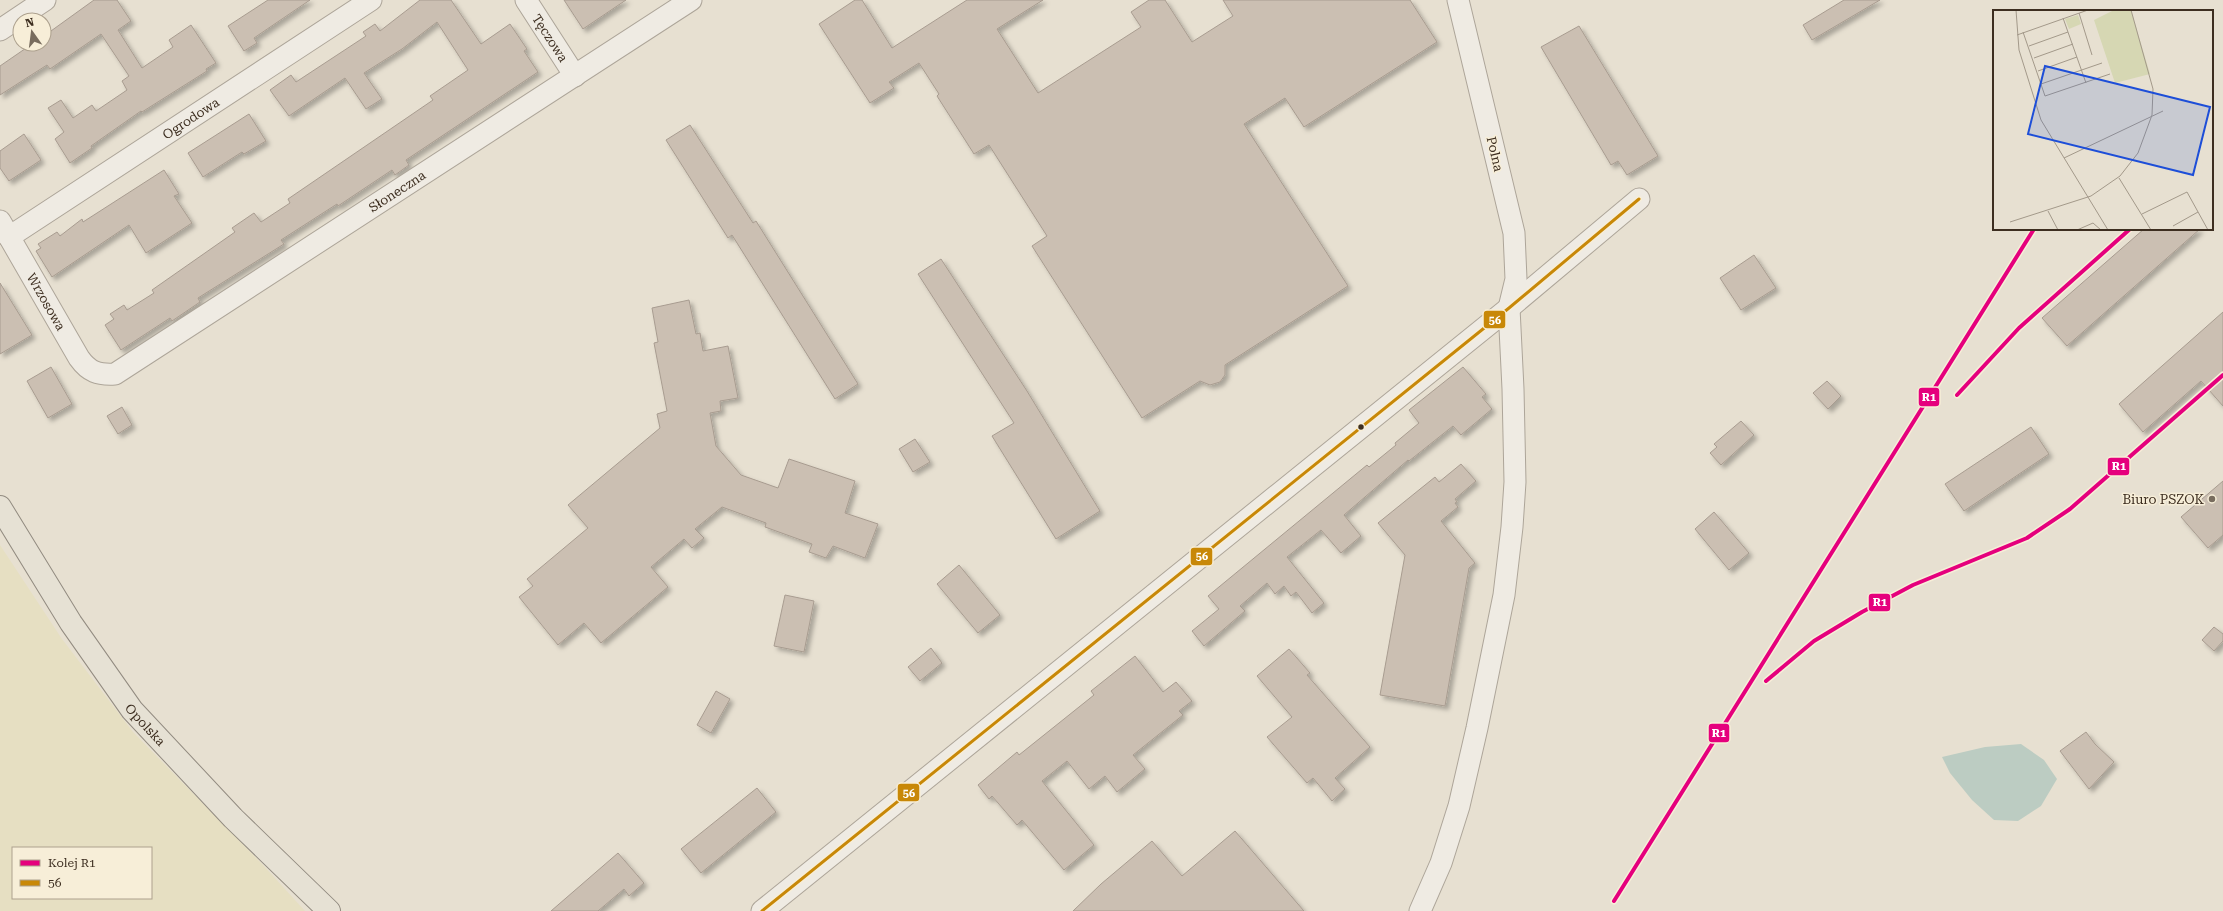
<svg xmlns="http://www.w3.org/2000/svg" width="2223" height="911" viewBox="0 0 2223 911" font-family="'Roboto Serif',serif">
	<style>
		.farmland { fill: #e6dfc2; fill-rule: evenodd }
		.water { fill: #bcccc2 }
		.building { fill: #cbbfb2; stroke: #a89c90; filter: url(#shadow) }
		.lines { fill: none; stroke-linecap: round; stroke-linejoin: round }
		.minor-casing { stroke: #ada599; stroke-width: 23 }
		.primary-casing { stroke: #928b80; stroke-width: 24 }
		.minor { stroke: #efebe3; stroke-width: 21 }
		.primary { stroke: #e6e1d4; stroke-width: 22 }
		.bus-1-casing { stroke: #f7eed8; stroke-width: 6 }
		.bus-1 { stroke: #c88808; stroke-width: 3 }
		.rail-1-casing { stroke: #f7eed8; stroke-width: 7 }
		.rail-1 { stroke: #e5007d; stroke-width: 4 }
		.bus-dot { fill: #3d2e20; stroke: #f7eed8; stroke-width: 1.5 }
		.poi-dot { fill: #786c5e; stroke: #f7eed8; stroke-width: 1.5 }
		.labels { text-anchor: middle; dominant-baseline: central; stroke-width: 3; stroke-linejoin: round; paint-order: stroke }
		.street-label { font-size: 13px; fill: #3d2e20; stroke: #f7eed8 }
		.poi-label { font-size: 13px; fill: #3d2e20; stroke: #f7eed8; text-anchor: end }
		.inset-road { fill: none; stroke: #a3998a; stroke-width: 1 }
		.view { fill: #1d4ed8; fill-opacity: 0.15; stroke: #1d4ed8; stroke-width: 2 }
		.inset-edge { fill: none; stroke: #3d2e20; stroke-width: 2 }
		.line-badge { stroke: #f7eed8; stroke-width: 1.5 }
		.badge-label { font-size: 11px; text-anchor: middle; font-weight: bold; fill: #fff }
	</style>
	<defs>
		<filter id="shadow"><feDropShadow dx="3.5" dy="3.5" stdDeviation="2" flood-color="#0004"/></filter>
	</defs>
	<rect width="100%" height="100%" fill="#e7e0d1"/>
	<path class="farmland" d="M0,545L62,639L133,732L263,865L305,911H0ZM13,848H151V898H13Z"/>
	<path class="water" d="M2021,744L2044,760L2057,779L2041,806L2018,821L1994,820L1972,800L1950,773L1942,757L1985,747Z"/>
	<path class="building" d="M94,0H117L131,21L118,30L142,68L173,47L169,40L191,25L216,63L206,69L207,71L142,112L141,111L91,146L92,148L70,163L55,139L64,132L48,108L61,100L73,118L92,105L96,111L127,90L122,81L129,76L101,34L50,69L47,65L0,95V66L32,44H44V36Z
		M268,0H310L254,38L257,43L244,51L228,26Z
		M420,0H451L481,44L510,24L527,49L524,51L538,72L406,160L409,165L395,175L392,170L338,206L337,204L281,240L284,244L198,298L200,302L172,321L170,318L121,350L105,325L114,319L110,314L124,305L127,310L154,293L152,290L235,232L232,228L254,213L261,222L290,203L288,199L433,100L430,96L468,70L437,22L402,49L364,73L382,99L366,109L345,78L289,116L270,90L291,75L296,82L366,36L363,32L375,24L380,31Z
		M564,0H626L583,29Z
		M855,0H862L892,48L967,0H1043L997,29L1038,93L1141,27L1131,12L1149,0H1165L1192,42L1233,16L1223,0H1410L1437,42L1304,127L1285,98L1244,124L1348,286L1225,365V375L1220,382L1210,385L1200,381L1142,418L1032,246L1047,236L989,145L974,154L937,96L939,94L919,63L889,82L894,88L870,103L819,24Z
		M1844,0H1880L1812,40L1803,25Z
		M1579,26L1658,156L1627,175L1618,161L1611,165L1541,47Z
		M249,114L266,141L244,154L242,152L203,177L188,153Z
		M690,125L753,223L756,221L858,384L835,399L732,235L728,238L666,140Z
		M24,134L41,160L9,181L0,168V151Z
		M164,170L179,194L174,196L192,223L146,253L129,225L52,277L36,251L41,248L38,244L57,232L60,236L82,219L83,222Z
		M2144,229H2200L2067,346L2042,318Z
		M1754,255L1776,288L1741,310L1720,278Z
		M941,259L1027,391L1100,511L1056,539L992,436L1014,423L918,274Z
		M0,283L32,335L0,354Z
		M689,300L696,334L700,333L703,351L728,346L738,398L720,401L721,411L710,413L716,446L741,475L778,488L789,459L855,481L845,513L878,524L865,558L833,546L826,558L809,552L812,544L765,527L766,523L722,507L695,529L704,538L692,548L684,539L651,567L668,587L601,643L584,623L558,645L519,597L533,586L527,579L588,528L568,505L660,428L657,414L667,411L654,343L658,342L652,308Z
		M2223,312V406L2201,381L2143,432L2119,404Z
		M51,367L72,404L48,418L27,381Z
		M1463,367L1486,394L1482,397L1492,409L1461,435L1453,426L1409,461L1408,460L1344,515L1361,536L1341,553L1321,530L1287,557L1324,603L1312,613L1296,592L1291,596L1284,586L1275,594L1267,583L1240,606L1245,611L1204,646L1192,631L1219,609L1208,596L1367,465L1369,467L1396,445L1395,443L1419,423L1409,410Z
		M1827,381L1841,396L1828,409L1813,393Z
		M122,407L132,425L118,434L107,416Z
		M1741,421L1754,435L1721,465L1710,453L1717,447L1714,444Z
		M2031,427L2049,454L1964,511L1945,484Z
		M915,439L930,462L913,472L899,449Z
		M1461,464L1476,481L1455,499L1457,502L1455,503L1458,507L1441,521L1475,563L1469,568L1445,706L1380,695L1405,555L1378,523L1435,477L1439,482Z
		M2223,481V535L2208,548L2181,517Z
		M1714,512L1749,553L1729,570L1695,529Z
		M959,565L1000,615L978,633L937,584Z
		M785,595L814,601L804,652L774,646Z
		M2214,627L2223,634V641L2214,651L2202,640Z
		M931,648L942,663L920,681L908,667Z
		M1289,649L1310,673L1307,675L1370,747L1335,778L1345,789L1332,801L1313,778L1307,783L1267,737L1292,717L1257,676Z
		M1135,656L1163,692L1176,682L1192,701L1179,711L1183,715L1133,755L1145,769L1117,792L1105,776L1089,789L1067,761L1042,781L1094,845L1064,870L1022,820L1017,825L992,796L989,799L978,785L1017,752L1019,755L1094,695L1091,691Z
		M716,691L730,699L711,733L697,725Z
		M2086,732L2095,744L2114,762L2089,789L2060,751Z
		M757,788L776,812L701,873L681,849Z
		M1235,831L1304,911H1073L1101,884L1152,841L1182,876Z
		M618,853L644,883L629,896L624,889L598,911H551Z"/>
	<g class="lines">
		<g class="minor-casing">
			<g id="minor">
				<path id="s1" d="M526,0L575,76"/>
				<path d="M0,30L45,0"/>
				<path id="s2" d="M0,221L79,358C89,372 98,375 115,374L691,0"/>
				<path id="s3" d="M9,237L371,0"/>
				<path d="M762,911L1509,308L1639,199"/>
				<path d="M1420,911L1441,863L1459,806L1477,728L1504,595L1512,527L1515,482L1513,389L1509,308L1516,279L1514,233L1458,0"/>
			</g>
		</g>
		<g class="primary-casing">
			<g id="primary">
				<path id="s4" d="M0,507L71,623L132,710L233,818L329,911"/>
			</g>
		</g>
		<use href="#minor" class="minor"/>
		<use href="#primary" class="primary"/>
		<g class="bus-1-casing">
			<path id="bus-1" d="M762,911L1509,308L1639,199"/>
		</g>
		<use href="#bus-1" class="bus-1"/>
		<g class="rail-1-casing">
			<path id="rail-1" d="M1957,395L2019,328L2130,229
				M1766,681L1814,641L1862,612L1913,585L2027,538L2070,509L2223,375
				M1614,901L2034,229"/>
		</g>
		<use href="#rail-1" class="rail-1"/>
	</g>
	<circle class="bus-dot" cx="1361" cy="427" r="3.5"/>
	<circle class="poi-dot" cx="2212" cy="499" r="4"/>
	<g class="labels">
		<g class="street-label">
			<text stroke="none"><textPath href="#s1" startOffset="45">Tęczowa</textPath></text>
			<text stroke="none"><textPath href="#s3" startOffset="217">Ogrodowa</textPath></text>
			<text transform="translate(1495 154) rotate(77)">Polna</text>
			<text stroke="none"><textPath href="#s2" startOffset="536">Słoneczna</textPath></text>
			<text stroke="none"><textPath href="#s2" startOffset="93">Wrzosowa</textPath></text>
			<text stroke="none"><textPath href="#s4" startOffset="262">Opolska</textPath></text>
		</g>
		<g class="poi-label">
			<text x="2204" y="499">Biuro PSZOK</text>
		</g>
	</g>
	<g transform="translate(1993 10)">
		<rect width="220" height="220" fill="#e7e0d1"/>
		<path d="M121,0H138L157,64L122,73L101,10ZM85,5L88,14L76,19L72,9Z" fill="#d6d7b3"/>
		<path class="inset-road" d="M23,0L26,40L48,110L115,220M86,3L99,45M70,8L93,73M30,22L52,86L117,64M24,25L95,0M36,36L75,22M41,48L80,34M45,61L84,47M48,74L109,53M71,148L170,101M126,168L158,220M55,201L65,220M149,204L194,182L215,220M17,212L98,186L127,166L145,143L159,105L160,79L138,0M180,216L205,202M84,220L100,213L108,220"/>
		<path class="view" d="M52,56L217,97L200,165L35,124Z"/>
		<rect width="220" height="220" class="inset-edge"/>
	</g>
	<g class="line-badge">
		<rect x="1483" y="310" width="23" height="19" rx="4" fill="#c88808"/>
		<rect x="1918" y="387" width="22" height="20" rx="4" fill="#e5007d"/>
		<rect x="2107" y="457" width="23" height="19" rx="4" fill="#e5007d"/>
		<rect x="1190" y="547" width="23" height="19" rx="4" fill="#c88808"/>
		<rect x="1868" y="593" width="23" height="19" rx="4" fill="#e5007d"/>
		<rect x="1708" y="723" width="22" height="20" rx="4" fill="#e5007d"/>
		<rect x="897" y="783" width="23" height="19" rx="4" fill="#c88808"/>
	</g>
	<g class="badge-label">
		<text x="1495" y="324">56</text>
		<text x="1929" y="401">R1</text>
		<text x="2119" y="470">R1</text>
		<text x="1202" y="560">56</text>
		<text x="1880" y="606">R1</text>
		<text x="1719" y="737">R1</text>
		<text x="909" y="797">56</text>
	</g>
	<rect x="12" y="847" width="140" height="52" fill="#f7eed8" stroke="#ada18e"/>
	<rect x="20" y="860" width="20" height="6" fill="#e5007d" stroke="#ada18e"/>
	<text x="48" y="867" font-size="12" fill="#3d2e20">Kolej R1</text>
	<rect x="20" y="880" width="20" height="6" fill="#c88808" stroke="#ada18e"/>
	<text x="48" y="887" font-size="12" fill="#3d2e20">56</text>
	<g transform="translate(32 32) rotate(346)"><circle r="19" fill="#f7eed8" stroke="#ada18e"/>
	<path d="M0-3L7 15L0 10L-7 15Z" fill="#786c5e"/>
	<text y="-6" font-size="11" font-weight="bold" text-anchor="middle" fill="#3d2e20">N</text>
	</g>
</svg>
